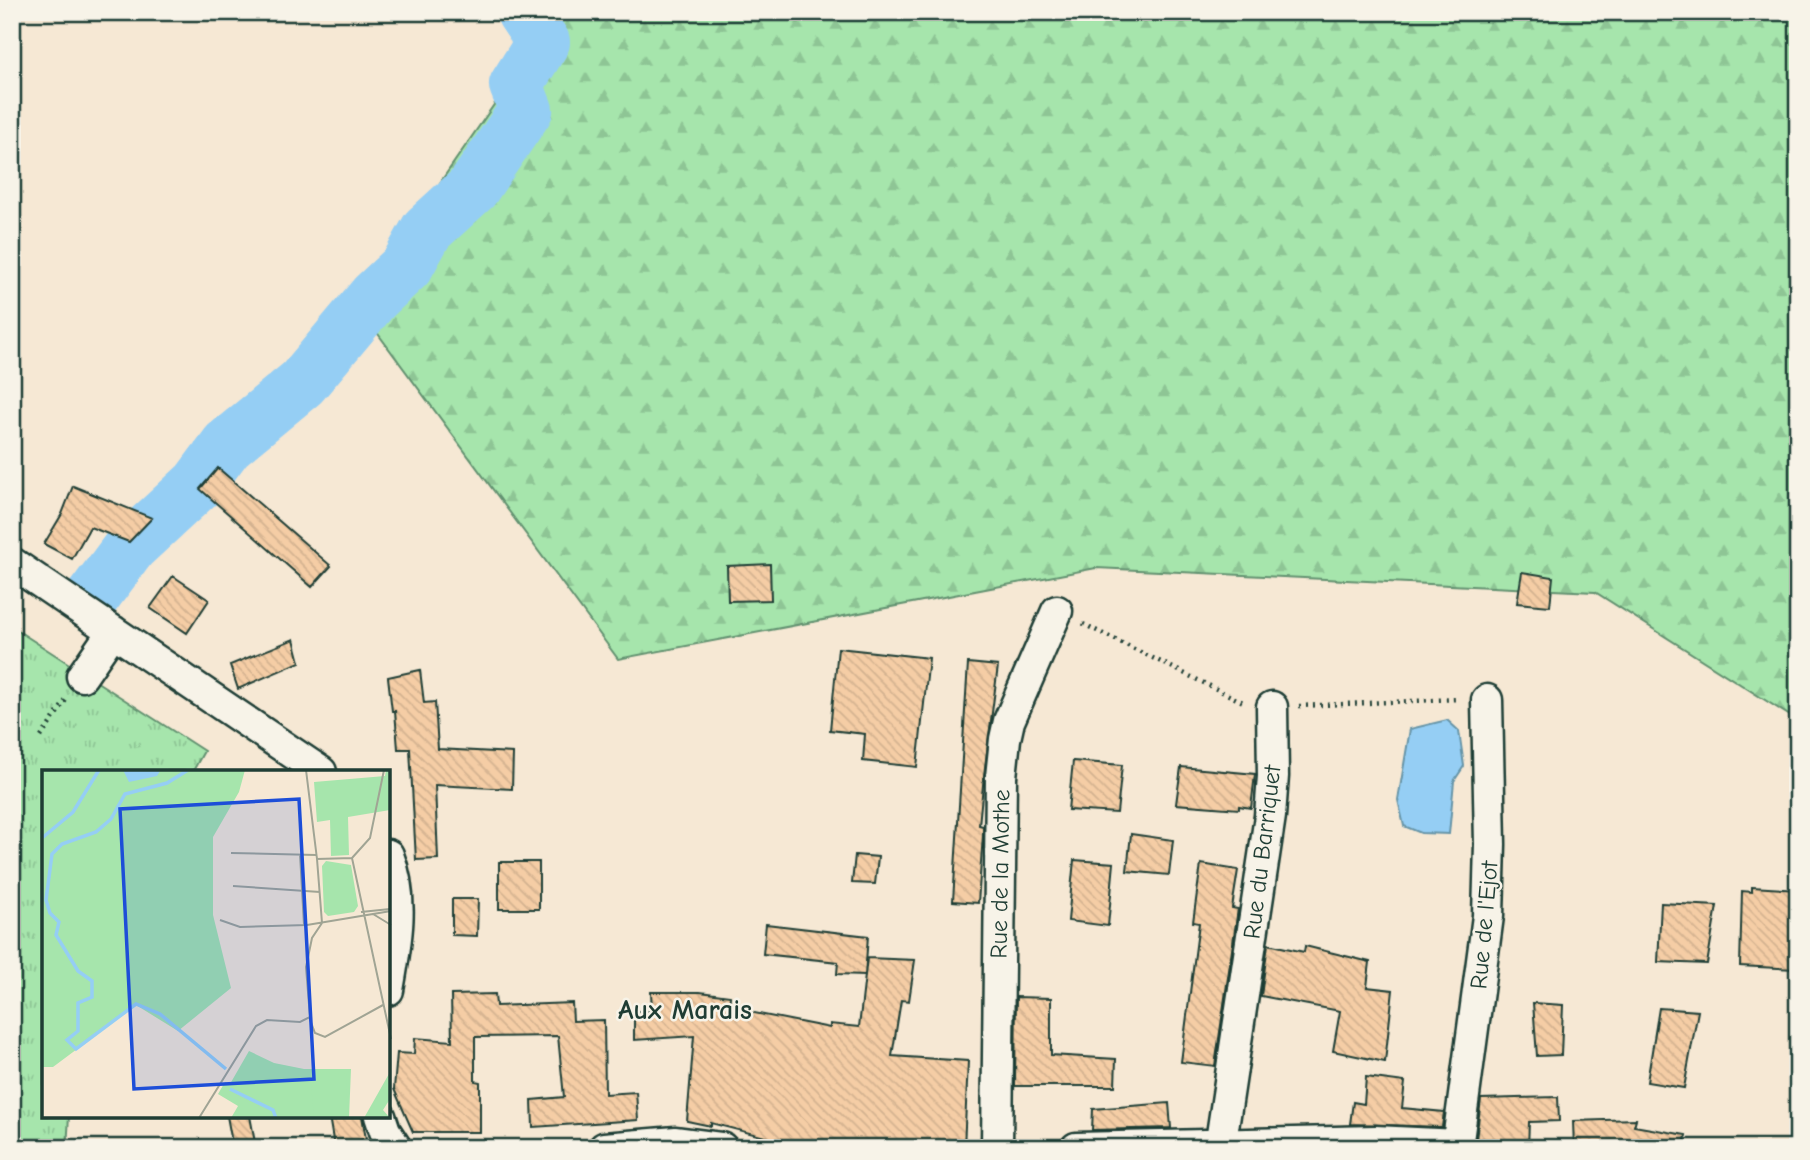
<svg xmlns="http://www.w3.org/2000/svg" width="1810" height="1160" viewBox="0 0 1810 1160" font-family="'Comic Neue',sans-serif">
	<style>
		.grass { fill: url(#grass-tufts); stroke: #629170; stroke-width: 2 }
		.forest { fill: url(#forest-firs); stroke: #629170; stroke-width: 2 }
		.water { fill: #95cef4; stroke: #6694a7; stroke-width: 2 }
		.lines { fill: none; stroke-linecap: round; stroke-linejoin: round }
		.river { stroke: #95cef4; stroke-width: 54 }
		.building { fill: url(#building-back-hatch); stroke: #1f3d34; stroke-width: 2 }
		.minor-casing { stroke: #1f3d34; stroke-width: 35 }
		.path { stroke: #1f3d34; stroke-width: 4.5; stroke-dasharray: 2 5; stroke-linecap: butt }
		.minor { stroke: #f7f3e8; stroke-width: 30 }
		.labels { text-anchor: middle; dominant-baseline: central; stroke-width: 5; stroke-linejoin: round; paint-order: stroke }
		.street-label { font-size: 24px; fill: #1f3d34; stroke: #f7f3e8 }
		.quarter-label { font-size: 28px; font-weight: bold; fill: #1f3d34; stroke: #f7f3e8 }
		.inset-river { fill: none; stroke: #95cef4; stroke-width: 3.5 }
		.inset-road { fill: none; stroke: #a0a494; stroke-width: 2 }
		.view { fill: #1d4ed8; fill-opacity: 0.15; stroke: #1d4ed8; stroke-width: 3.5 }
		.inset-edge { fill: none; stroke: #1f3d34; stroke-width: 3.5 }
	</style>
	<defs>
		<pattern id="grass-tufts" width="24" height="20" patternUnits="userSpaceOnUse" patternTransform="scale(1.75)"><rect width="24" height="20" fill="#a6e5ac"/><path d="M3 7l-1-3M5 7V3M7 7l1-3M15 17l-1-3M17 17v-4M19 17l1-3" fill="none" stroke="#8ec595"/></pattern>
		<pattern id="forest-firs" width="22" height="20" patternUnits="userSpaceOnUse" patternTransform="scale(1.75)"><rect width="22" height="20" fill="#a6e5ac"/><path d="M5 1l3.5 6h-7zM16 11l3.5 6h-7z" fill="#8ec595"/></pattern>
		<pattern id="building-back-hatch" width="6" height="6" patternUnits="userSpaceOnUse" patternTransform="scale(1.75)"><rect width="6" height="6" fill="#f5cda5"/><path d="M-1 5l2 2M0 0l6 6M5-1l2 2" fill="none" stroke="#d2b18f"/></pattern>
	</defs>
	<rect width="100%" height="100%" fill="#f6e8d4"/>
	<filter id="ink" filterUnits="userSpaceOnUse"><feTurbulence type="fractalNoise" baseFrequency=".0143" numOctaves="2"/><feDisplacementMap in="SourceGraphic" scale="14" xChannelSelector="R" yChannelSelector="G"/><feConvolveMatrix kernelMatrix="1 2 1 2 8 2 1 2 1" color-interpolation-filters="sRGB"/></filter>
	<g filter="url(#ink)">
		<path class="grass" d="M12,627L204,751L193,771L44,772V1116H69L67,1148H12Z"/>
		<path class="forest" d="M519,12H1798V721L1595,592L1096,568L618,659L356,304L538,41Z"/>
		<path class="water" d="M1447,720L1459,731L1464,766L1454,781L1449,834L1421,833L1404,826L1398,800L1410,729Z"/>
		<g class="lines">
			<path class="river" d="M92,598L130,547L198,484L227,445L302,383L374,297L407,266L427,230L473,188L526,110L516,85L543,42L523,12"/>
		</g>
		<path class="building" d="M218,468L331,566L312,587L200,489Z
			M73,486L152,518L129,542L90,527L72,559L44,544L62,514Z
			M770,564L771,600L728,601L727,566Z
			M1522,572L1553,577L1550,606L1517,603Z
			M173,576L209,600L187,633L150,608Z
			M294,639L300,662L238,689L230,665Z
			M838,648L929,658L917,767L863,761L865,734L830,730Z
			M968,663L998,666L984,775L979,825L983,826V835L978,903L953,901Z
			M420,670L424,703L435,702L438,749L513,753L512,789L435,785L438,859L416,860L410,749H398L395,711H392L388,677Z
			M1073,761L1122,765L1117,813L1068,810Z
			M1181,767L1255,774L1251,808L1239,806V809L1176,804Z
			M1131,834L1173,840L1169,875L1127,871Z
			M855,855L878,857L875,884L852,883Z
			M1074,860L1114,863L1108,926L1068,921Z
			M499,862H539V909H499Z
			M1201,864L1238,870L1232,908L1238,909L1215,1066L1181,1062L1199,923L1193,922Z
			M1752,887L1798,890V946L1795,969L1740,966L1742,891L1752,892Z
			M452,899H478L477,936L452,935Z
			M1661,903L1717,906L1707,964L1658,962Z
			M766,924L868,936L865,975L837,974L838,962L763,954Z
			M1268,944L1304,952L1305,946L1370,962L1367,987L1393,990L1385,1062L1333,1051L1340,1011L1261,996Z
			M867,958L915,960L909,1001L901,1000L892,1056L968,1061L964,1148H808L711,1123V1126L687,1121L694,1036L634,1040V1011H652L651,992H700L730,996L729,1008L830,1028V1024L859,1027Z
			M495,994L496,1006L572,1003L573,1021L604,1020L605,1094L636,1092L638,1120L533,1127L532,1100L564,1097L558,1036L475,1037V1081L480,1082V1132H413L394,1089L397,1053L414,1054L415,1038L452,1041L451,995Z
			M1016,997L1051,998V1055L1116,1059L1115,1086H1015Z
			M1533,1003L1563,1005L1561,1055L1537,1056Z
			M1659,1008L1698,1011L1684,1088L1647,1082Z
			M1366,1077L1405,1082L1402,1108L1444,1112L1442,1127L1350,1124L1353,1102L1364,1104Z
			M1558,1097L1559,1121L1529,1122L1528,1148H1475L1481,1099Z
			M1169,1103L1171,1128L1092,1130L1093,1109Z
			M227,1116H250L256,1148H233Z
			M329,1116H362L366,1139L334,1146Z
			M1636,1119L1634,1126L1686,1135L1684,1148H1574L1573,1121Z"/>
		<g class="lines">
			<g class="minor-casing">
				<path id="minor" d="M12,563L321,772
					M82,676L113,631
					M388,855C405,898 396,945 388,990
					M380,1116L385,1131L396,1148
					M604,1148L676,1142L722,1148
					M997,1148L1001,777L1005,739L1009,721L1057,611
					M1076,1148L1375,1141L1457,1145
					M1220,1148L1270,816L1273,776L1272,707
					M1457,1148L1488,916L1490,844L1487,700"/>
			</g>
			<path class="path" d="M1083,624L1245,703
				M1299,706L1458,699
				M41,737L66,700"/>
			<use href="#minor" class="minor"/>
		</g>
	</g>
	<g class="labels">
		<g class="street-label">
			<text transform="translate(1262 852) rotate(-83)">Rue du Barriquet</text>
			<text transform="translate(1000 874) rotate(-89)">Rue de la Mothe</text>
			<text transform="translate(1484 925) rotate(-85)">Rue de l'Ejot</text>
		</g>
		<g class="quarter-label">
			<text x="685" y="1010">Aux Marais</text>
		</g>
	</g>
	<g transform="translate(42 770)">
		<rect width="348" height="348" fill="#f6e8d4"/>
		<path d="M344,0H348V40L306,47L307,85L289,86L288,50L275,52L272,12L343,6ZM284,91L309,95L316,136L312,142L286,146L282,142L280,96ZM207,281L232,293L262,299H309L307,348H189L196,336L176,324L183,312L188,314ZM348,302V329L341,340L348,348H322Z" fill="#a6e5ac"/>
		<path d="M0,0H203L197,22L171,67V145L189,218L136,261L94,235L11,297H0ZM268,302L304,304L306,348H272Z" fill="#a6e5ac"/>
		<path d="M81,0H117L118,1L115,6L87,12Z" fill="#95cef4"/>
		<path class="inset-river" d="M146,0L125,13L83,24L69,49L54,62L20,74L10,84L4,130L8,143L17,152L14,165L36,201L50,211V227L36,233V261L25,270L34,279L94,234L118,244L184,299M0,68L31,42L57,0M188,319L231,340L234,348"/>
		<path class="inset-road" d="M264,0L275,89M189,83L274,85M258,84L262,155M310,88L328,68L342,0M191,116L278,122M319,142L348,139M331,144L349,155M178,150L198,157L265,155L349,141M280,153L275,89L310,88L349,269M267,247L273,263L283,267L341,235M157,348L214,256L225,250L258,252L268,247L264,197L270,168L280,153"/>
		<path class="view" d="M257,29L272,309L92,319L78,39Z"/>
		<rect width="348" height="348" class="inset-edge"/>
	</g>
	<rect width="1810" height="1160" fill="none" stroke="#f7f3e8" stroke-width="42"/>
	<rect x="21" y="21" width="1768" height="1118" fill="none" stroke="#1f3d34" stroke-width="2.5" filter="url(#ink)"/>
</svg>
